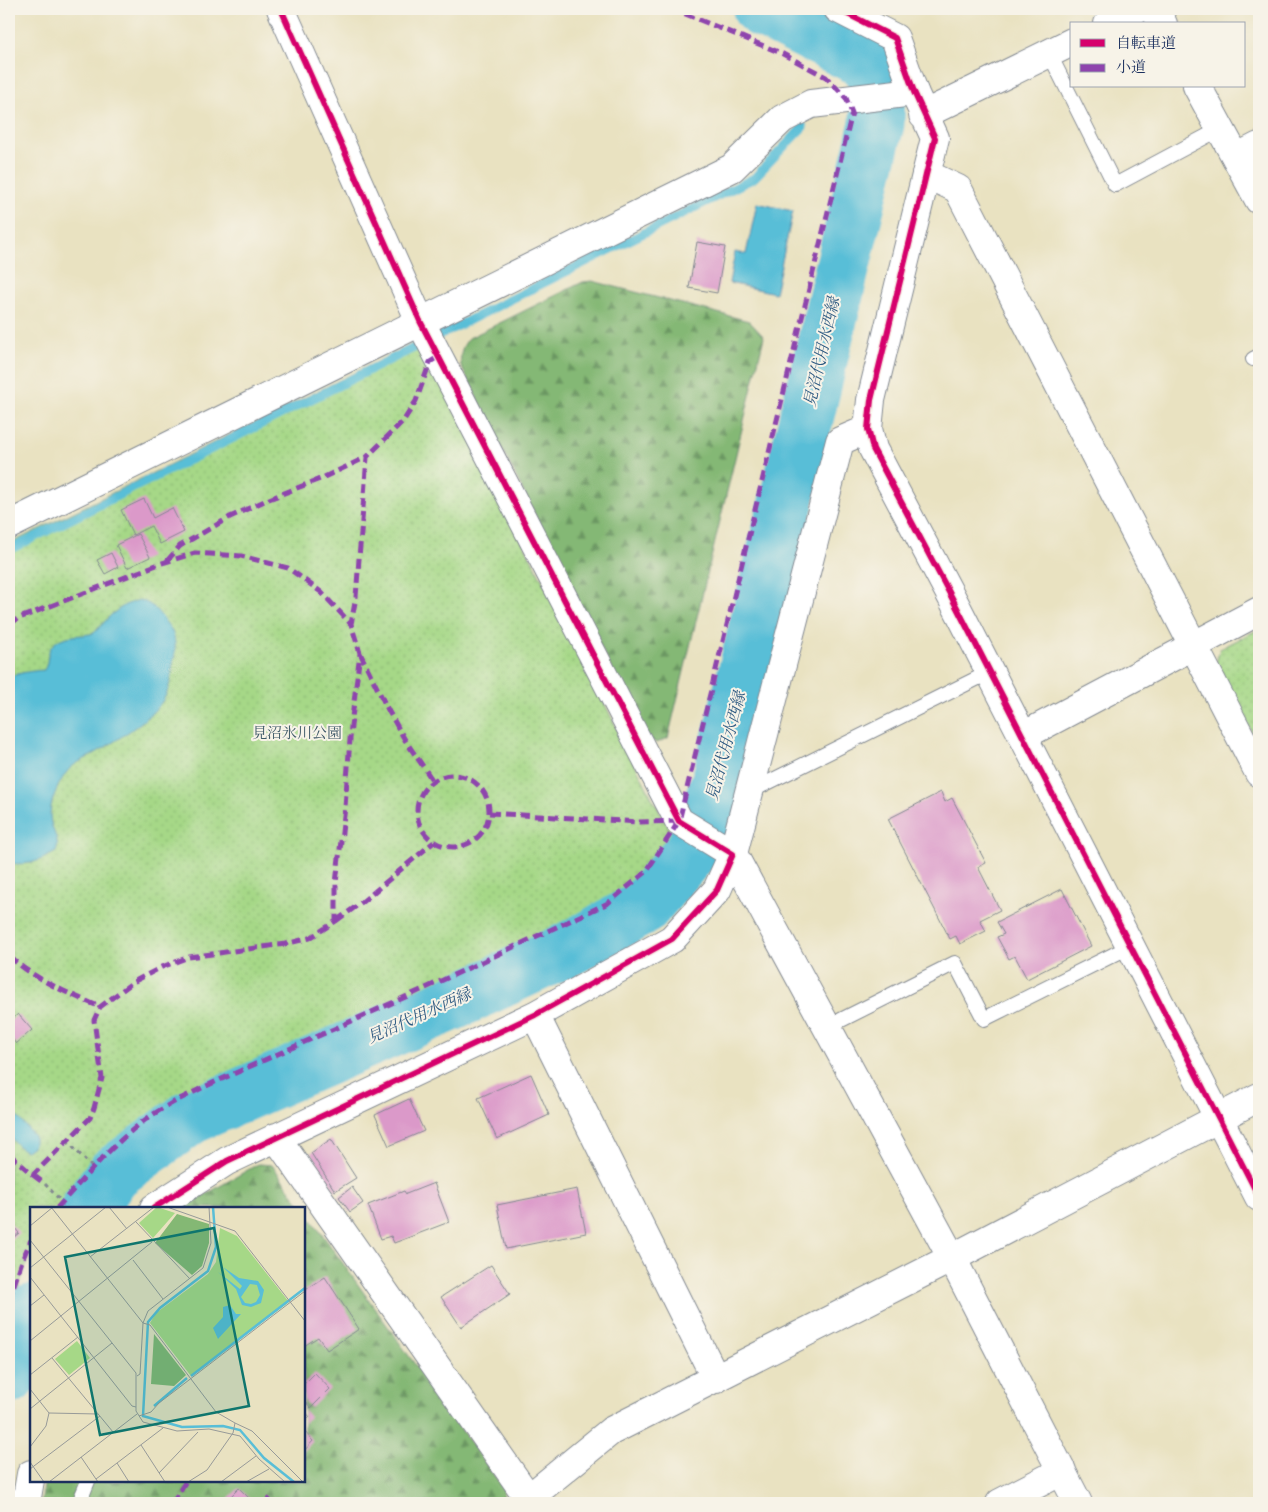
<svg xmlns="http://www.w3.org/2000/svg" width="1268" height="1512" viewBox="0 0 1268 1512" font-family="'IM FELL DW Pica','Noto Serif JP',serif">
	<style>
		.forest { fill: url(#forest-firs); stroke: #507469 }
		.park { fill: url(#park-dots); stroke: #608472 }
		.water { fill: #59bed7; stroke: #3a769a }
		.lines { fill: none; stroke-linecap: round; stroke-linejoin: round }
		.stream { stroke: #59bed7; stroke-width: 9 }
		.river { stroke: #59bed7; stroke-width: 55 }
		.building { fill: #db99c9 }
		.service-casing { stroke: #828890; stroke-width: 16 }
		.minor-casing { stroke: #828890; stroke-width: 30 }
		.tertiary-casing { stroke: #828890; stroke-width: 30 }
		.path { stroke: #828890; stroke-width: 3; stroke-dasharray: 4 4; stroke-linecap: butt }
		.service { stroke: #fff; stroke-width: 14 }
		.minor { stroke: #fff; stroke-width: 28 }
		.tertiary { stroke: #fff; stroke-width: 28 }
		.quiet { stroke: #8e44ad; stroke-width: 5; stroke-dasharray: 10 5; stroke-linecap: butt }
		.cycleway-casing { stroke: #f7f3e8; stroke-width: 9 }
		.cycleway { stroke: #d6006c; stroke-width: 6 }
		.labels { text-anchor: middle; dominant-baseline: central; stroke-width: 4; stroke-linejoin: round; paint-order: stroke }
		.park-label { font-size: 15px; fill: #3e5968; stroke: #f7f3e8 }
		.water-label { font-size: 16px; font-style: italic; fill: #2e5a82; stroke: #f7f3e8 }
		.inset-river { fill: none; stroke: #59bed7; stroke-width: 2.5 }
		.inset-road { fill: none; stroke: #979a99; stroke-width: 1 }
		.view { fill: #0f766e; fill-opacity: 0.15; stroke: #0f766e; stroke-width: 2.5 }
		.inset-edge { fill: none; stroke: #1b2f5e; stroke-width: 2.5 }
	</style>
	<defs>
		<pattern id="forest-firs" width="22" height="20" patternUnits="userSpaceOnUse" patternTransform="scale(1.25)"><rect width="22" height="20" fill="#84b874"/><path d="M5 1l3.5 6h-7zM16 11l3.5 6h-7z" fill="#6b9662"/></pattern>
		<pattern id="park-dots" width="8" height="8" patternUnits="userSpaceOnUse" patternTransform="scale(1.25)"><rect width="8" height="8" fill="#a6d887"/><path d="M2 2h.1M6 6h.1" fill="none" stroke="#8eba77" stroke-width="1.8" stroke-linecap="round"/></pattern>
	</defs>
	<rect width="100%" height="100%" fill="#f7f3e8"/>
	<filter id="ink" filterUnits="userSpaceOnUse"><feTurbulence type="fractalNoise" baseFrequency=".02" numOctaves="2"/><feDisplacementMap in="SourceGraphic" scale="10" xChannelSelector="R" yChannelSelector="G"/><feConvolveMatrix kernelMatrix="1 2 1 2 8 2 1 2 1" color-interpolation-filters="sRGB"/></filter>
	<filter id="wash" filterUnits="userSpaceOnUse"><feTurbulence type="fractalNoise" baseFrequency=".0096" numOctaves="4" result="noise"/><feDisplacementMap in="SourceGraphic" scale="20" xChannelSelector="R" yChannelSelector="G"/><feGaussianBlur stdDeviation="1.12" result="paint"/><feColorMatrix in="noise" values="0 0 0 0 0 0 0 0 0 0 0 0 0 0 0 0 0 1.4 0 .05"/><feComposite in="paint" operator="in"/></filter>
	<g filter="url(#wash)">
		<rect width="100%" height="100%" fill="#e9e2c1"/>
		<path class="forest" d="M592,281L749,321L764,337L668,738L657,743L646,738L461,366C460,355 461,347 469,338L583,282Z
			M258,1164L272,1165L303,1208H182Z
			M304,1209L504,1489L501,1503H41L45,1481H304Z"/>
		<path class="park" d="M421,340L652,798L675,838L650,874L609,907L432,989L206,1089L173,1106L119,1147L59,1208H31V1251L9,1316V544Z
			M1259,629V745L1216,663L1220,649Z"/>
		<path class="water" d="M757,203L793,211L775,293L729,283L735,252L746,254Z
			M139,600C153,603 159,613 167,624C177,635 176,650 173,664C171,676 170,690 163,700C151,719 114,742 94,754C84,760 73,763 66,773C57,786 47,807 51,823C54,835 60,840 56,852C39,861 29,866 9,863V678C19,672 33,671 44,670C49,663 46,653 52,646C62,633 81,637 94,633L112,614L125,605Z
			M9,1107L34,1136V1145L26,1151C5,1140 9,1127 9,1107Z"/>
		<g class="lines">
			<path class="stream" d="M9,550L754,178L803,127"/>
			<path class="river" d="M88,1208L114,1173L191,1117L451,1004L569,949L643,908L694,848L720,777L877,124L878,85L865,61L760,9
				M9,1377L14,1355L31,1312"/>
		</g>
		<g id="blocks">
			<path class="building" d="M697,242L725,247L717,293L689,288Z
				M144,499L153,518L172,508L184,532L160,544L151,526L133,535L121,510Z
				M138,534L150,557L127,568L116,545Z
				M111,553L118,567L105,574L97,560Z
				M941,792L945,802L952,798L986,863L978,867L1000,910L980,920L986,931L960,944L956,936L950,939L888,819Z
				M1062,889L1091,946L1027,979L1015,956L1009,959L997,937L1004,934L997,922Z
				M18,1014L32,1030L16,1044L9,1035V1022Z
				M531,1074L549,1115L497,1139L478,1098Z
				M409,1099L424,1131L389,1146L375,1115Z
				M331,1139L356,1178L335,1191L311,1153Z
				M434,1183L449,1222L394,1243L391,1236L381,1239L368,1205L404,1191L406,1194Z
				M352,1187L363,1203L350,1212L339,1197Z
				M577,1189L586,1233L506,1249L497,1205Z
				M9,1221L19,1233L9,1241Z
				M491,1265L510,1294L461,1327L441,1297Z
				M325,1277L359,1329L327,1350L318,1337L304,1346V1291Z
				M315,1373L330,1389L311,1408L304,1400V1384Z
				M304,1410L310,1417L304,1423Z
				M304,1431L313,1441L304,1451Z
				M239,1488L254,1503H226L225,1502Z"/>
		</g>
	</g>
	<g filter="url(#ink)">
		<use href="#blocks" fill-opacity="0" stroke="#828890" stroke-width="1"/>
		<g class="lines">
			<g class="service-casing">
				<path id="service" d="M1049,53L1115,185L1220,129
					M1253,359L1259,356
					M749,792L990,672
					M827,1027L955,963L984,1019L1131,946
					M79,1503L88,1481"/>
			</g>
			<g class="minor-casing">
				<path id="minor" d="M838,9L895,38L914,92
					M1154,9L1163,24
					M1197,86L1259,200
					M1236,158L1259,146
					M926,174L958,189L1259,773
					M868,429L840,441L733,854L952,1258L1078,1503
					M1023,736L1259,611
					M535,1015L716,1379
					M276,1137L532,1503
					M154,1208L227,1161L535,1015L672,939L717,890L733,854L679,821L420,321L281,9
					M529,1498L611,1431L952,1258L1259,1097
					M26,1503L31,1474
					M1000,1503L1062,1471"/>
			</g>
			<g class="tertiary-casing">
				<path id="tertiary" d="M1108,24L1138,9
					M923,115L1072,42
					M9,525L732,168L782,119L811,104L914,92L935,138L871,400L868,429L873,449L951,596L1259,1197"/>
			</g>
			<path class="path" d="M67,1141L93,1168
				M45,1184L62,1202"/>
			<use href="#service" class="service"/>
			<use href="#minor" class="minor"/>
			<use href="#tertiary" class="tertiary"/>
			<path class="quiet" d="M167,561L180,546L230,517L269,499L320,479L367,457
				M9,625L17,619L159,564L195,553L241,556L288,568L321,592L351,624
				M360,653L388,710L405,740L433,781
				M417 811a36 36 0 1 1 72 0a36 36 0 1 1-72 0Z
				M489,813L639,822L679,821
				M336,921L362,902L434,842
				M9,956C35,980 68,993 100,1007
				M9,1154L33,1175L90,1118L94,1108L102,1078L94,1020L100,1007L133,982L162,967L189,957L285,944L310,938L336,921V883L345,807L351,726L360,653L351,624L356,597L367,457L404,420L416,401L430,362L438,357
				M33,1175L45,1184
				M57,1208C83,1179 109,1148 141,1123C160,1108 182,1098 204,1087L430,986L608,903L646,872L679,821L852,113L846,98L826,77L781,53L673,9
				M9,1300L23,1258L31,1240
				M267,1498L272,1503
				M172,1503L186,1481"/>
			<g class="cycleway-casing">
				<path id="cycleway" d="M838,9L895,38L914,92L935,138L871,400L868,429L873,449L951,596L1259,1197
					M154,1208L227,1161L535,1015L672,939L717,890L733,854L679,821L420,321L281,9"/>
			</g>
			<use href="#cycleway" class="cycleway"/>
		</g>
	</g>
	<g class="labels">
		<g class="park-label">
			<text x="297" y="733">見沼氷川公園</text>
		</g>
		<g class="water-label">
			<text transform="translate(822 352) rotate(-77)">見沼代用水西縁</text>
			<text transform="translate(726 746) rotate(-75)">見沼代用水西縁</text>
			<text transform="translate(419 1016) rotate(-24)">見沼代用水西縁</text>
		</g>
	</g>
	<g transform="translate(30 1207)">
		<rect width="275" height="275" fill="#e9e2c1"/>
		<path d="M147,7L179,17V36L172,59L162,68L125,36ZM124,127L156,168L144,179L121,177Z" fill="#84b874"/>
		<path d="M127,0L145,6L123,31L109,16ZM190,21L207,29L259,95L161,169L120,116L126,106L178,67L186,55ZM47,134L60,151L39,168L25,152Z" fill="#a6d887"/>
		<path d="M193,60L209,71L228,74L234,83L231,96L221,100L212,98L206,82L188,65L210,82L212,79ZM220,77L227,78L230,88L226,95L221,97L215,96L211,90ZM200,98L206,107H211L188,132L183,121L193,110V100Z" fill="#59bed7" fill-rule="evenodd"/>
		<path class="inset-river" d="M183,0L186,40L178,64L130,101L118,115L113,209L152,220L193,219L210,223L234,251L264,275M161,169L275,81M124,199L157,171"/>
		<path class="inset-road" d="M21,0L113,116L110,167L107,169M79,0L97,22M137,0L205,24L275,114M106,15L160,72M0,19L23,0M0,33L106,166V204L113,215L147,224L179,222L210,229L229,252L255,275M60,50L124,0M103,53L133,92M0,61L76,0M0,70L102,199L106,200M0,99L14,88M0,134L122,35M22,151L83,225M0,168L48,130M0,182L19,206L16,219L0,240M0,202L82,136M19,206L68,207M109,209L121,205L129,196L275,84M205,216L222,224L273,275M111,238L135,275M51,250L68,275M0,255L14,275M87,256L99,275M0,262L70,209M129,266L168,225M66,272L133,221M19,275L107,207M158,275L177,263L203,226L205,216L186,205L120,118L113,116L118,104L173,61L181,36L179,0M191,275L226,249M216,275L239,262"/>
		<path class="view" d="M184,21L219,199L70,228L35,50Z"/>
		<rect width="275" height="275" class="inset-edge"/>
	</g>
	<rect width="1268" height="1512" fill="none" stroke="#f7f3e8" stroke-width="30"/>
	<rect x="1070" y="22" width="175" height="65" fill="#f7f3e8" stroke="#9fa5b1"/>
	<rect x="1080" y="39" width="25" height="8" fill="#d6006c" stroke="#9fa5b1"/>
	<text x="1116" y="48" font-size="15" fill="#1b2f5e">自転車道</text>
	<rect x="1080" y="64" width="25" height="8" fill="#8e44ad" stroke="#9fa5b1"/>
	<text x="1116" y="72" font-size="15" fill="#1b2f5e">小道</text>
</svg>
